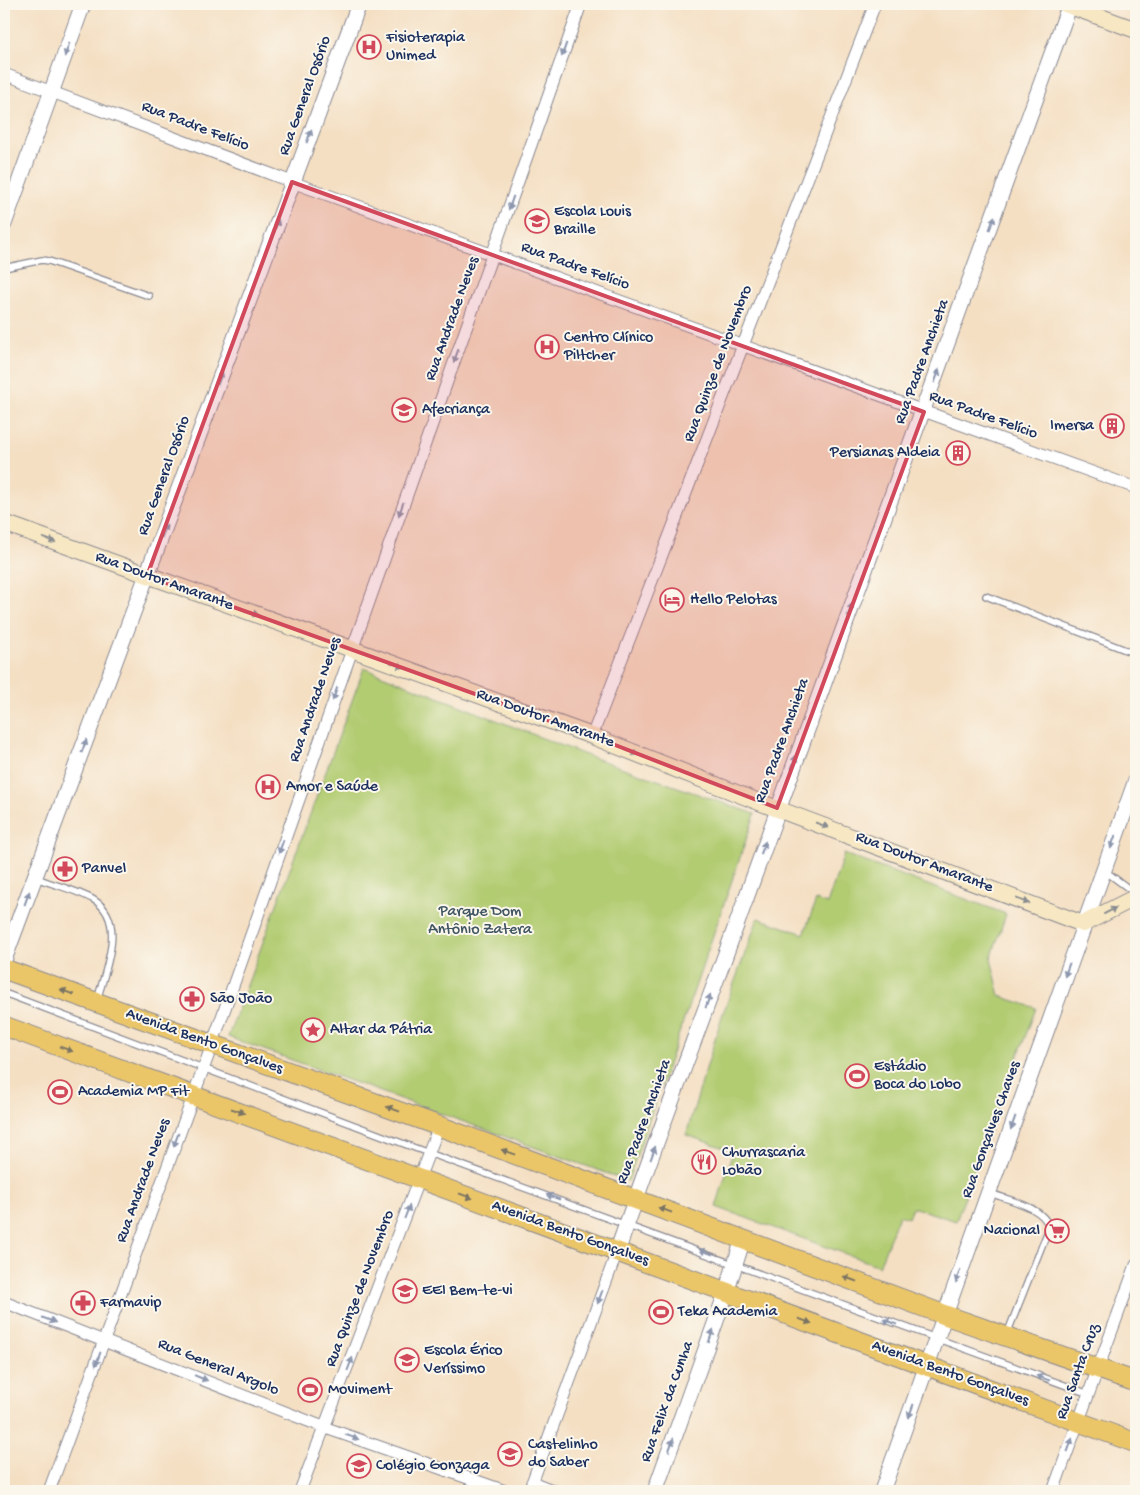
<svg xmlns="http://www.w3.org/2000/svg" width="1140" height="1495" viewBox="0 0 1140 1495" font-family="'Gochi Hand',sans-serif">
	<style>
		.green { fill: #b2cc72; stroke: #667e68 }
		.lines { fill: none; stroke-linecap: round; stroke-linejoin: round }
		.service-casing { stroke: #888790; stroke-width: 8 }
		.minor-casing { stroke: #888790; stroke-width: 13 }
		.tertiary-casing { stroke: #888790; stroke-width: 17 }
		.secondary-casing { stroke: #888790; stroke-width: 18 }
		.primary-casing { stroke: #888790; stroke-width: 21 }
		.service { stroke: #fff; stroke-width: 5.5 }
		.minor { stroke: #fff; stroke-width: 11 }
		.tertiary { stroke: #fff; stroke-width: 15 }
		.secondary { stroke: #f7e8c3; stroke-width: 16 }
		.primary { stroke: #ebc669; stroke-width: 19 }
		.oneway { fill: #8d97ae }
		.oneway2 { fill: #898c90 }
		.oneway3 { fill: #797363 }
		.marked { fill: #d1495b; fill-opacity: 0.2; stroke: #d1495b; stroke-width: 4; stroke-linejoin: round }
		.labels { text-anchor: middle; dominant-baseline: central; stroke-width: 4; stroke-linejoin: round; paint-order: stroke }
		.poi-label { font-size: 16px; fill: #1b2f5e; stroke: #fbf7ec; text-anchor: start }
		.street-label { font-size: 16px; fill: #1b2f5e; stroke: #fbf7ec }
		.park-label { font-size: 16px; fill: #415663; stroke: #fbf7ec }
	</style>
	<rect width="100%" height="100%" fill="#fbf7ec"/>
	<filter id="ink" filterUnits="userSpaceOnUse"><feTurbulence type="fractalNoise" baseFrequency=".02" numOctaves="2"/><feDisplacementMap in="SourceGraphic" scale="10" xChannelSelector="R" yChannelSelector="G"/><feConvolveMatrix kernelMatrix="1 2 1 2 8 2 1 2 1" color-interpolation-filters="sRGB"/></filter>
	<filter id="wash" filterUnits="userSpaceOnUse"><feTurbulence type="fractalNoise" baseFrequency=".0096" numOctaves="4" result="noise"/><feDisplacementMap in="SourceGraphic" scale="20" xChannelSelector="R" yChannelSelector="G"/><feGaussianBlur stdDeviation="1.12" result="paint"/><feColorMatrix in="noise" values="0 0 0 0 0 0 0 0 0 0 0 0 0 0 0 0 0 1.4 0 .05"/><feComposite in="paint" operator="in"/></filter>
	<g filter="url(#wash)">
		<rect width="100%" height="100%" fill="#f4dfc3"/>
		<path class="green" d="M364,668L583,754L755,814L628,1181L228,1037Z
			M844,854L1006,914L991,959L1000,996L1036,1008L956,1221L912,1207L908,1218L899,1215L879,1266L716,1207L733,1151L686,1135L722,1016L758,918L804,934L816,900L827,904Z"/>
	</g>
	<g filter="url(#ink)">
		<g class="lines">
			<g class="service-casing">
				<path id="service" d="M4,268L42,260L49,261L149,296
					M986,596L1136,654
					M1105,871L1136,894
					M36,878C54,885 77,890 94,900C128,921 104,972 97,1001
					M4,993L415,1148L1089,1394
					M990,1193C1008,1200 1045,1207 1049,1228L1007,1334"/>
			</g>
			<g class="minor-casing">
				<path id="minor" d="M4,74L292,182L1136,488
					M592,736L875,4
					M4,1302L326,1428L505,1491
					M532,1482L555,1491
					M49,1491L212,1045L581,4
					M300,1491L439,1126
					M529,1491L617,1252
					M1053,1491L1136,1265"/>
			</g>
			<g class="tertiary-casing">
				<path id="tertiary" d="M4,224L83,4
					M4,960L359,4
					M617,1252C658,1134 703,1018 745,901C852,601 964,303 1070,4
					M655,1491L726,1293L743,1239
					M882,1491L1136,780"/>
			</g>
			<g class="secondary-casing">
				<path id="secondary" d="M1065,4L1136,30
					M4,523L592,736L759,802L1083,924L1136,897"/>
			</g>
			<g class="primary-casing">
				<path id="primary" d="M4,969L439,1126L945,1315L1136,1382
					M4,1026L1136,1443"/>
			</g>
			<use href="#service" class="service"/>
			<use href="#minor" class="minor"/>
			<use href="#tertiary" class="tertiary"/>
			<use href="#secondary" class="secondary"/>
			<use href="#primary" class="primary"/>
		</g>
		<defs><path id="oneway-solid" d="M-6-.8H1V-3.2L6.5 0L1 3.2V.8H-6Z" transform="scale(1.25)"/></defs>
		<g class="oneway">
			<use href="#oneway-solid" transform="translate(67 50) rotate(109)"/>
			<use href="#oneway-solid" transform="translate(564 50) rotate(109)"/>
			<use href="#oneway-solid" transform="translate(309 136) rotate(-70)"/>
			<use href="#oneway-solid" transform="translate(511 203) rotate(109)"/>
			<use href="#oneway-solid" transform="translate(992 223) rotate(-70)"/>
			<use href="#oneway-solid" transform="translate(276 226) rotate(-70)"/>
			<use href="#oneway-solid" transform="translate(456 356) rotate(110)"/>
			<use href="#oneway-solid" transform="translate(937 376) rotate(-70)"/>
			<use href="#oneway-solid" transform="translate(220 378) rotate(-70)"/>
			<use href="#oneway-solid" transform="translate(401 509) rotate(110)"/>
			<use href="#oneway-solid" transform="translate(164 531) rotate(-70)"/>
			<use href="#oneway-solid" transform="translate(850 610) rotate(-70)"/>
			<use href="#oneway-solid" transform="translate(335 694) rotate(109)"/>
			<use href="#oneway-solid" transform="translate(84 746) rotate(-70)"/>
			<use href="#oneway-solid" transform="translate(794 762) rotate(-70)"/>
			<use href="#oneway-solid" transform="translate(1113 842) rotate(110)"/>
			<use href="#oneway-solid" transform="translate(281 847) rotate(109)"/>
			<use href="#oneway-solid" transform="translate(763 848) rotate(-71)"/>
			<use href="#oneway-solid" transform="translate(27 898) rotate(-70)"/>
			<use href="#oneway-solid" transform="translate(1067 970) rotate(110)"/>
			<use href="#oneway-solid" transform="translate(708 1001) rotate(-70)"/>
			<use href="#oneway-solid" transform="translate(1013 1123) rotate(110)"/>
			<use href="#oneway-solid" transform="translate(176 1140) rotate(110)"/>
			<use href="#oneway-solid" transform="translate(653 1153) rotate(-70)"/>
			<use href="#oneway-solid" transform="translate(553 1197) rotate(-160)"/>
			<use href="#oneway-solid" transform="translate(407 1212) rotate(-69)"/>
			<use href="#oneway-solid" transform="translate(706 1252) rotate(-160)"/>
			<use href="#oneway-solid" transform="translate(958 1276) rotate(109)"/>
			<use href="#oneway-solid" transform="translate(600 1297) rotate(110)"/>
			<use href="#oneway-solid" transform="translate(49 1320) rotate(21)"/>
			<use href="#oneway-solid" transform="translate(890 1322) rotate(-159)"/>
			<use href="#oneway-solid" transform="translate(711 1336) rotate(-70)"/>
			<use href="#oneway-solid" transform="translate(98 1359) rotate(110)"/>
			<use href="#oneway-solid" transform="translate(350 1364) rotate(-69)"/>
			<use href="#oneway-solid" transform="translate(201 1378) rotate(22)"/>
			<use href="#oneway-solid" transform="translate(1043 1378) rotate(-160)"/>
			<use href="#oneway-solid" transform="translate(911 1411) rotate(110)"/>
			<use href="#oneway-solid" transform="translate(352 1437) rotate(19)"/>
			<use href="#oneway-solid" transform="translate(671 1445) rotate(-70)"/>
			<use href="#oneway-solid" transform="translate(1070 1445) rotate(-70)"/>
		</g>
		<g class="oneway2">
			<use href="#oneway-solid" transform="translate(49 540) rotate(20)"/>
			<use href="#oneway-solid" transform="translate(252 613) rotate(19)"/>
			<use href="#oneway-solid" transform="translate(397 665) rotate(20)"/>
			<use href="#oneway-solid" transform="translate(632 752) rotate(22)"/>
			<use href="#oneway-solid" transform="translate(822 825) rotate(21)"/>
			<use href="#oneway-solid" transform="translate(1023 901) rotate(21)"/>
			<use href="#oneway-solid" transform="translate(1110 911) rotate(-27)"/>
		</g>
		<g class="oneway3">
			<use href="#oneway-solid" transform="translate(67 992) rotate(-160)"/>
			<use href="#oneway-solid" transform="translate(66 1049) rotate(20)"/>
			<use href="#oneway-solid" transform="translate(393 1109) rotate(-160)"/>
			<use href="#oneway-solid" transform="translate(238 1111) rotate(20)"/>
			<use href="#oneway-solid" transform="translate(508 1152) rotate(-160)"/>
			<use href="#oneway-solid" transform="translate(466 1196) rotate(20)"/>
			<use href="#oneway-solid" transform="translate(665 1210) rotate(-160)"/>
			<use href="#oneway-solid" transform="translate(850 1279) rotate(-159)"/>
			<use href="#oneway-solid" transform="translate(805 1321) rotate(20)"/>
		</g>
	</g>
	<path class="marked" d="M292,182L924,412L777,808L592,736L147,576Z"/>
	<defs>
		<g id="hospital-ring" transform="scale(1.25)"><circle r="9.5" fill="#fbf7ec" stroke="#d1495b" stroke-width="1.5"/><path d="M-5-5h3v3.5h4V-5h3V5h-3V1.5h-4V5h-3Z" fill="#d1495b"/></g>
		<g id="school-ring" transform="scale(1.25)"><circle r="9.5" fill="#fbf7ec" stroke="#d1495b" stroke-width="1.5"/><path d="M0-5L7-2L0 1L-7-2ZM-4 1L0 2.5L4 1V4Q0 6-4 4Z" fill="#d1495b"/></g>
		<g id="building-ring" transform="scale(1.25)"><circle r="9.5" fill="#fbf7ec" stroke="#d1495b" stroke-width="1.5"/><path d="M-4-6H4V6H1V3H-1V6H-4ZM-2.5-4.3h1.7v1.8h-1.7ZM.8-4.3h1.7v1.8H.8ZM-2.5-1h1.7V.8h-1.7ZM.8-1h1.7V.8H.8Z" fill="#d1495b"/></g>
		<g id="hotel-ring" transform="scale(1.25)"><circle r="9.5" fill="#fbf7ec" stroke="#d1495b" stroke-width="1.5"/><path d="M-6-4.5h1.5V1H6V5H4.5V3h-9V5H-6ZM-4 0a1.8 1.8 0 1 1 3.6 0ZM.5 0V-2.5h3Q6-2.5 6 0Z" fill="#d1495b"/></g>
		<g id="pharmacy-ring" transform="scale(1.25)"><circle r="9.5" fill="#fbf7ec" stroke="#d1495b" stroke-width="1.5"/><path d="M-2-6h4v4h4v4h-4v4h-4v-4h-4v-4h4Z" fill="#d1495b"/></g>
		<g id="sight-ring" transform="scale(1.25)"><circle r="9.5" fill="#fbf7ec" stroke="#d1495b" stroke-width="1.5"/><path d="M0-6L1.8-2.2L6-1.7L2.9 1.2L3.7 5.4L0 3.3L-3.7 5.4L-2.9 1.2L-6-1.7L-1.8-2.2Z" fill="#d1495b"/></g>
		<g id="stadium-ring" transform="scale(1.25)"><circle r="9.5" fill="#fbf7ec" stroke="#d1495b" stroke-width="1.5"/><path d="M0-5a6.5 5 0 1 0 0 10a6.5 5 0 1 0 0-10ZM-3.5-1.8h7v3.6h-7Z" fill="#d1495b"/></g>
		<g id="restaurant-ring" transform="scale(1.25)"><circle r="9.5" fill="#fbf7ec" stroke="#d1495b" stroke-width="1.5"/><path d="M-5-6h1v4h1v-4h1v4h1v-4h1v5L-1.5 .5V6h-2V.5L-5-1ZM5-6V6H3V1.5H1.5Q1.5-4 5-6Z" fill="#d1495b"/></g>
		<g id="supermarket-ring" transform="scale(1.25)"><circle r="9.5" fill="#fbf7ec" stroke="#d1495b" stroke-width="1.5"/><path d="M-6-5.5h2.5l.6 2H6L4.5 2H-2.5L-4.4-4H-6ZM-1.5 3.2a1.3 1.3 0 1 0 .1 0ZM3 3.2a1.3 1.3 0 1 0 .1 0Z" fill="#d1495b"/></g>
	</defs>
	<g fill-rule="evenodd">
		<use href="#hospital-ring" x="369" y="47"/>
		<use href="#school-ring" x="537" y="221"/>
		<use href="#hospital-ring" x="547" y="347"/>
		<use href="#school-ring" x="404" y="410"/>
		<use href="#building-ring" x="1112" y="426"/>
		<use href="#building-ring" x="958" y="453"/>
		<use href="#hotel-ring" x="672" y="600"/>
		<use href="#hospital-ring" x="268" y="787"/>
		<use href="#pharmacy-ring" x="65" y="869"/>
		<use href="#pharmacy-ring" x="192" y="999"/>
		<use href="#sight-ring" x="313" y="1030"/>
		<use href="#stadium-ring" x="857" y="1076"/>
		<use href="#stadium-ring" x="60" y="1092"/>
		<use href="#restaurant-ring" x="704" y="1162"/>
		<use href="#supermarket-ring" x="1057" y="1231"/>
		<use href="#school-ring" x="405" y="1291"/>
		<use href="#pharmacy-ring" x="83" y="1303"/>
		<use href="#stadium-ring" x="661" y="1312"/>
		<use href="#school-ring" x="407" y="1360"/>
		<use href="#stadium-ring" x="310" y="1390"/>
		<use href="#school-ring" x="510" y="1454"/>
		<use href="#school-ring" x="359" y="1466"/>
	</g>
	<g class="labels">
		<g class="poi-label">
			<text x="386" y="38">Fisioterapia<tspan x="386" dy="18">Unimed</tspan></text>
			<text x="554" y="212">Escola Louis<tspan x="554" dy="18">Braille</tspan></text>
			<text x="564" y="338">Centro Clínico<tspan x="564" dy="18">Piltcher</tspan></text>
			<text x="422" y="410">Afecriança</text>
			<text x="1094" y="426" text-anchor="end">Imersa</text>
			<text x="940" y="453" text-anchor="end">Persianas Aldeia</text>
			<text x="690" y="600">Hello Pelotas</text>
			<text x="286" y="787">Amor e Saúde</text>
			<text x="82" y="869">Panvel</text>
			<text x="210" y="999">São João</text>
			<text x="330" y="1030">Altar da Pátria</text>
			<text x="874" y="1067">Estádio<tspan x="874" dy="18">Boca do Lobo</tspan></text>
			<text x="78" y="1092">Academia MP Fit</text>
			<text x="722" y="1153">Churrascaria<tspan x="722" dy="18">Lobão</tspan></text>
			<text x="1040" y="1231" text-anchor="end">Nacional</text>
			<text x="422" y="1291">EEI Bem-te-vi</text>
			<text x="100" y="1303">Farmavip</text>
			<text x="678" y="1312">Teka Academia</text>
			<text x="424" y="1351">Escola Érico<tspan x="424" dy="18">Veríssimo</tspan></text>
			<text x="328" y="1390">Moviment</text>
			<text x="528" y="1445">Castelinho<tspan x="528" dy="18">do Saber</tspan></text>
			<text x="376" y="1466">Colégio Gonzaga</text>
		</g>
		<g class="street-label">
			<text transform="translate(306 96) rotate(-70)">Rua General Osório</text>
			<text transform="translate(195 127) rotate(21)">Rua Padre Felício</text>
			<text transform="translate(575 267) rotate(20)">Rua Padre Felício</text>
			<text transform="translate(453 319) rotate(-70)">Rua Andrade Neves</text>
			<text transform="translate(923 362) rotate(-70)">Rua Padre Anchieta</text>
			<text transform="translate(719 364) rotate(-69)">Rua Quinze de Novembro</text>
			<text transform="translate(983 416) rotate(20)">Rua Padre Felício</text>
			<text transform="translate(165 476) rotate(-70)">Rua General Osório</text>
			<text transform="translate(164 582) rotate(20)">Rua Doutor Amarante</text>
			<text transform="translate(316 700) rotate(-71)">Rua Andrade Neves</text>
			<text transform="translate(545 719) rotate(20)">Rua Doutor Amarante</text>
			<text transform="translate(783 741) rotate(-70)">Rua Padre Anchieta</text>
			<text transform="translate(924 863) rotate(21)">Rua Doutor Amarante</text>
			<text transform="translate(204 1042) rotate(20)">Avenida Bento Gonçalves</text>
			<text transform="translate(645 1122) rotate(-70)">Rua Padre Anchieta</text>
			<text transform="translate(992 1130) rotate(-70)">Rua Gonçalves Chaves</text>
			<text transform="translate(144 1181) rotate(-70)">Rua Andrade Neves</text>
			<text transform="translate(570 1234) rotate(20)">Avenida Bento Gonçalves</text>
			<text transform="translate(361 1289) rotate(-69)">Rua Quinze de Novembro</text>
			<text transform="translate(218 1368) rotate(22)">Rua General Argolo</text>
			<text transform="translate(1079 1372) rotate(-70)">Rua Santa Cruz</text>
			<text transform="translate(950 1374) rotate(20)">Avenida Bento Gonçalves</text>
			<text transform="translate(668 1402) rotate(-70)">Rua Felix da Cunha</text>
		</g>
		<g class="park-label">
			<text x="480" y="912">Parque Dom<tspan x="480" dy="18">Antônio Zatera</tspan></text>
		</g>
	</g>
	<rect width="1140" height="1495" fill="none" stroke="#fbf7ec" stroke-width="20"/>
</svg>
